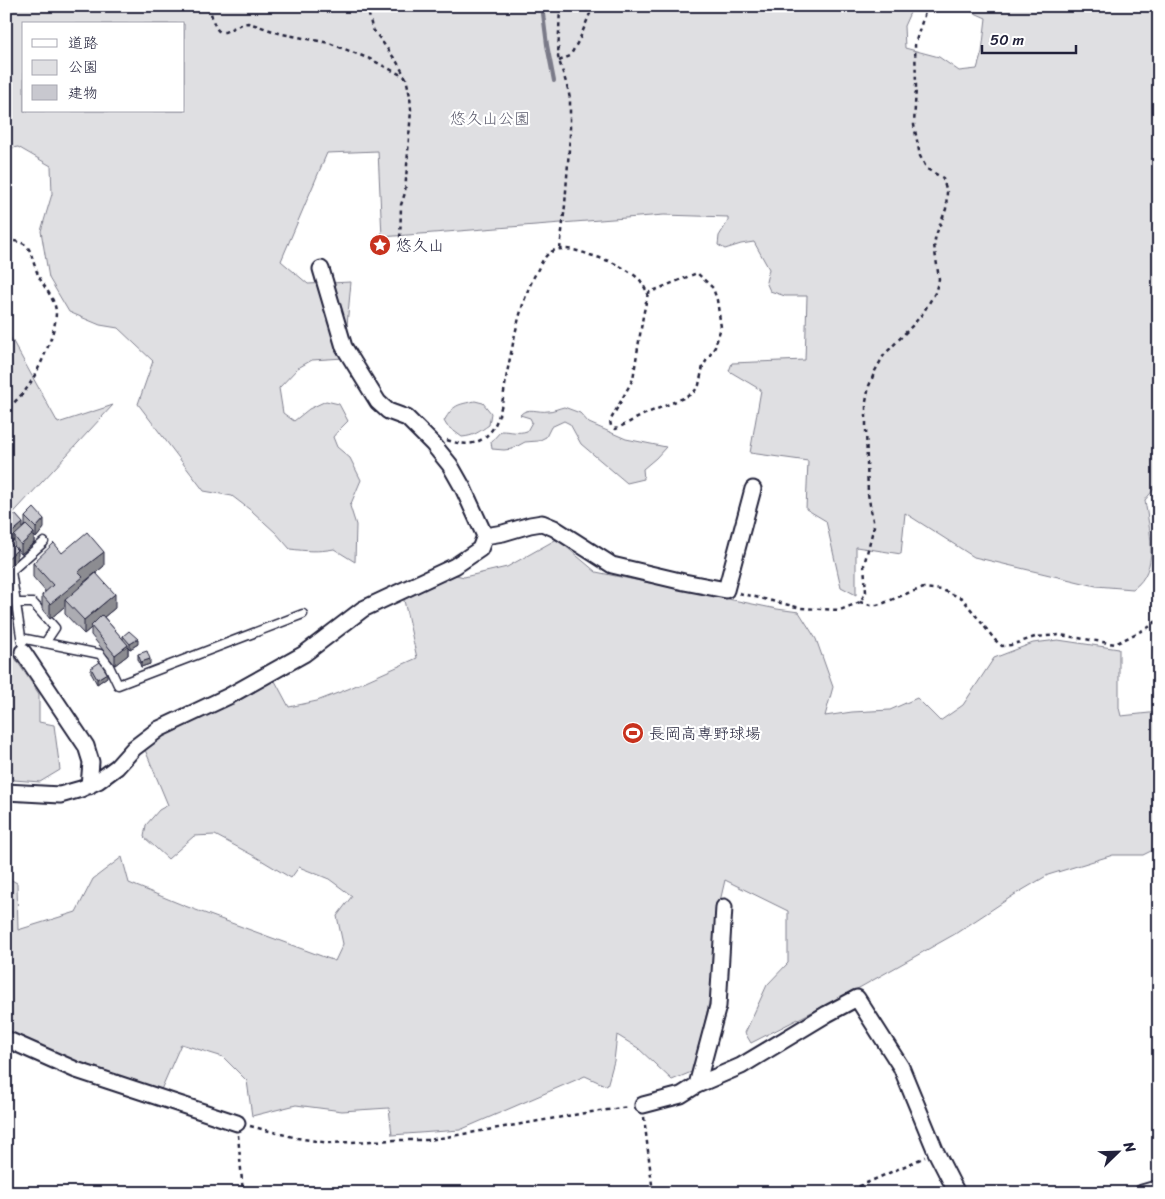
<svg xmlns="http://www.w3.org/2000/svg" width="1165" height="1199" viewBox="0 0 1165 1199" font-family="Sriracha,'Klee One',sans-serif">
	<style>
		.green { fill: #dfdfe2; stroke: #80808e; fill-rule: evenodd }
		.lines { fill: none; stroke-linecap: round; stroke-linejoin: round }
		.stream { stroke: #7a7a88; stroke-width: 4 }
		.service-casing { stroke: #22223b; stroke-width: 11 }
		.minor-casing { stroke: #22223b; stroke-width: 19 }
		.path { stroke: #22223b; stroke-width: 2.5; stroke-dasharray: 4 4; stroke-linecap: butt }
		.service { stroke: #fff; stroke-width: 8 }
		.minor { stroke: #fff; stroke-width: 15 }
		.wall { fill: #acacb2; stroke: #22223b }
		.shaded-wall { fill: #8c8c91; stroke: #22223b }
		.building { fill: #c8c8cf; stroke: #22223b }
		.labels { text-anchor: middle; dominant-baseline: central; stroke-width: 4.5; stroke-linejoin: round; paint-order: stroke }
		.park-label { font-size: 16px; fill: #5b5b6d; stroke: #fff }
		.poi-label { font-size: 16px; fill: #22223b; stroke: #fff; text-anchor: start }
	</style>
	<rect width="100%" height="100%" fill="#fff"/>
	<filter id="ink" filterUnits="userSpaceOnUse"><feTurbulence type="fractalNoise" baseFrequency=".02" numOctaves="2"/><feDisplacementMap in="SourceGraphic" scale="10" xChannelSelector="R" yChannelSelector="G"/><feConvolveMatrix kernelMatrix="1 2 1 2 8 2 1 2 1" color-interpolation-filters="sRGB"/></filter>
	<g filter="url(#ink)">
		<path class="green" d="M6,6H913L904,26L905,48L939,57L959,71L977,69L982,52L986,18L959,6H1030L1061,9L1063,6H1159V483L1145,500C1149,529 1161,569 1133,589L1096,586L974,557L905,513L901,554L856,547V595L841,587L826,521L806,509L808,461L750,453L761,390L729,371L732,363L805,360L807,296H785L770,291L766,282L769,269L754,242L741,244L725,249L718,245L719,236L728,221V217L664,215L382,237L378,151L327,153L281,261L308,284L351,282L344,358L312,360L298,368L279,388L283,413L294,421L309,409L326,401L339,404L348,421L338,431L333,437L337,447L350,458L361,480L350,506L356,525L355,562L334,549C318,552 306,551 290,549L276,533L253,512L232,496L204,491L138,404L153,361L118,328L100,325L69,312L49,278L41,231L52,194L51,166L18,147L6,149ZM24,24H184V111H24Z
			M6,332L11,338L58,423L113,405L6,521Z
			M475,401L483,403L491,413L489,425C479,432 474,436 462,437L447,426L444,421C454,404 457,405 475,401Z
			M564,407L580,413L589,423L626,439L666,447L656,458L643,469L644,479L627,483L581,444L570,424L564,421L551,427L546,437L538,441L525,442L512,449L504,450L492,449L491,442L501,431C511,431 518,434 527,431L532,422L530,418L520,415C528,406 538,413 548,411C553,411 559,408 564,407Z
			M557,539L596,572L777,609L799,612L816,639L833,687L825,716L852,712L890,710L917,698L940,721L963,705L994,658L1033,643L1058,640L1119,649V708L1121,716L1159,712V847L1143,855H1113L1048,875L1014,895L955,934L859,988L751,1043L745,1033L767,985L788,963V911L725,880L715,923L712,989L694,1071L672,1080L638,1048L617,1035L614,1061L607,1086L585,1076L460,1130L392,1135L389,1108L342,1111L296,1105L252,1116L247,1081L223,1057L181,1044L160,1092L79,1066L6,1034V877L17,883L18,930L76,912L93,879L122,857L129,883L185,906L335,961L343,944L337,916L352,896L329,879L299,867L291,878L256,857L215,835L194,836L168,859L144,837L146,825L159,810L168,805L143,745L274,679L289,707L317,701L348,689L417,658L403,596L452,574L464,577L507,567Z
			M6,610L11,652L39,694V722L54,725L60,770L40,782L14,780L6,772Z"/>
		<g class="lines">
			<path class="stream" d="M542,6L547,45L554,81"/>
			<g class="service-casing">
				<path id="service" d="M16,603H33L55,628L45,643
					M21,638L100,654L109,666L118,685L303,614
					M22,643L11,571L44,542"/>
			</g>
			<g class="minor-casing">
				<path id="minor" d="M485,536L503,533L530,525L542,523L554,528L612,565L684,582L726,590L753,489
					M23,652L86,746L91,762L89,786
					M6,792L60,795L81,789L98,781L117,767L134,748L159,729L229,696L304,654L363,609L455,566L480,549L485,536L463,488L450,465L433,444L407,418L388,411L378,402L344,347L321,269
					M6,1039L76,1070L237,1123
					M697,1085L718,1006L724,907
					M643,1105L681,1095L697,1085L741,1066L827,1014L857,998L901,1067L936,1152L957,1193
					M1142,1193L1159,1188"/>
			</g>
			<path class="path" d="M209,6C212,15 213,27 220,32H225L241,24L248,23L255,25L282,34L329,43L370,59L405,77
				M367,6L372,28L397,62L406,78L410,96L411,110L405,193L401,205L400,244
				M559,61L570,56L580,38L593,6
				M6,240C34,242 28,250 37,272C41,284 51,293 55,306C61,325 37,375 25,391C19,397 13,405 6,410
				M560,249L565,205L570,135V99L568,89L558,57L560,6
				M447,440C464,446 479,446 491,431C502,417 504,390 507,373C514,339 520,302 537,271C541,264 544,255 553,251C564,246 579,251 590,255C608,260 626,267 640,280C643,284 645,289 648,293L643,316L633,379L610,421L611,426L616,429L645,414L686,397L694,392L699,385L703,366L715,347L721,327L717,300L713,288L697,273L648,293
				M739,593L801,608L840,610L860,602L866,592L864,565L874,526L868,494L866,429V402L869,386L875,371L884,355L913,325L923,313L935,293L939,279L934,245L936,235L946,209L947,192L943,178L927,169L920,156L914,125L916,87L915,44L927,6
				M860,602L870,605H877L884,603L908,593L924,588L942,590L962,598L995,640L1002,646L1011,645L1035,637L1060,635L1115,644L1149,627L1159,619
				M644,1117L653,1193
				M250,1126L297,1138L329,1143L395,1140H429L585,1113L629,1107
				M238,1135L243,1193
				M844,1193L925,1157"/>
			<use href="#service" class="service"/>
			<use href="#minor" class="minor"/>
		</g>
		<path class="wall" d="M25,517L44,528L36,538L34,536V543L21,554L14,545V540L10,543L17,560L6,569V523L23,528L25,526Z
			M62,553L104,566L83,583V584L115,608L104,617L123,640V636L138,644L130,649L128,647V655L115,665L91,635V628L84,634L65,614V606L50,619L42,609V595L46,592L33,577V563Z
			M138,654L150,664L141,667L138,659Z
			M91,668L107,677L97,684L91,673Z"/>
		<path class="shaded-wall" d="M44,519V528L36,538V528Z
			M23,523V532L14,536V540L9,544V535Z
			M34,533V543L21,554V545Z
			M17,550V560L6,569V560Z
			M104,552V566L83,583V592L65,600V606L50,619V604L78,572Z
			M115,594V608L92,627L91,626V628L84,634V620Z
			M138,639V644L130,649V644Z
			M128,645V655L115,665V655Z
			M150,659V664L141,667V662Z
			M107,673V677L97,684V679Z"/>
		<path class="building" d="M34,508L44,519L36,528L25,517Z
			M15,514L23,523L9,535L6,531V523Z
			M26,525L34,533L21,545L14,536Z
			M87,532L104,552L78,572L83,577L50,604L42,595L53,585L33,563L54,543L62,553Z
			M6,539L17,550L6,560Z
			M96,573L115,594L84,620L65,600Z
			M102,615L128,645L115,655L91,626Z
			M129,631L138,639L130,644L123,636Z
			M147,651L150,659L141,662L138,654Z
			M100,662L107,673L97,679L91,668Z"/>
	</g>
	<defs>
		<g id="sight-disc" transform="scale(1.125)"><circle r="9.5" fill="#c8321e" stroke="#fff"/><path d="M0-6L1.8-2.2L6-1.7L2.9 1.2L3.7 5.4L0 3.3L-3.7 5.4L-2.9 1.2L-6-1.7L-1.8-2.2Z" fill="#fff"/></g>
		<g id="stadium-disc" transform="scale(1.125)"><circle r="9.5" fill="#c8321e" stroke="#fff"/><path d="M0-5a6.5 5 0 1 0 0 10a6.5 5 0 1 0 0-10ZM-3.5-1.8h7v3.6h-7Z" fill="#fff"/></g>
	</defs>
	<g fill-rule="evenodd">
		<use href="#sight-disc" x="380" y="245"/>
		<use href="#stadium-disc" x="633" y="733"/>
	</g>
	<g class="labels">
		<g class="park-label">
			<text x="490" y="118">悠久山公園</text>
		</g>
		<g class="poi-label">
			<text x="396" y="245">悠久山</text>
			<text x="649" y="733">長岡高専野球場</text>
		</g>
	</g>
	<rect width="1165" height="1199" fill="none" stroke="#fff" stroke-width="25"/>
	<rect x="12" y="12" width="1140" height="1174" fill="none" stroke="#22223b" stroke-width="2" filter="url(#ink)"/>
	<rect x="22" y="22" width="162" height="90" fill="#ffffff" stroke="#a7a7b1"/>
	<rect x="32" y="39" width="25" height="8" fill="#ffffff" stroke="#a7a7b1"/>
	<text x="68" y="48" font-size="15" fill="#22223b">道路</text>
	<rect x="32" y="60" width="25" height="15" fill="#dfdfe2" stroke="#a7a7b1"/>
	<text x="68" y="72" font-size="15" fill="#22223b">公園</text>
	<rect x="32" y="85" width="25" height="15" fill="#c8c8cf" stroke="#a7a7b1"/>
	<text x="68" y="98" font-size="15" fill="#22223b">建物</text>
	<g transform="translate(1118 1152) rotate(67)" stroke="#ffffff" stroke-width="4" paint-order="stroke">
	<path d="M0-4L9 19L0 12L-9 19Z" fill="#22223b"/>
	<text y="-8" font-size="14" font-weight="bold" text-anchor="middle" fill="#22223b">N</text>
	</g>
	<path d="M982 45v8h94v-8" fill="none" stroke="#22223b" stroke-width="2.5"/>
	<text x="990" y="45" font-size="15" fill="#22223b" stroke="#ffffff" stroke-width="4" paint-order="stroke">50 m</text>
</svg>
